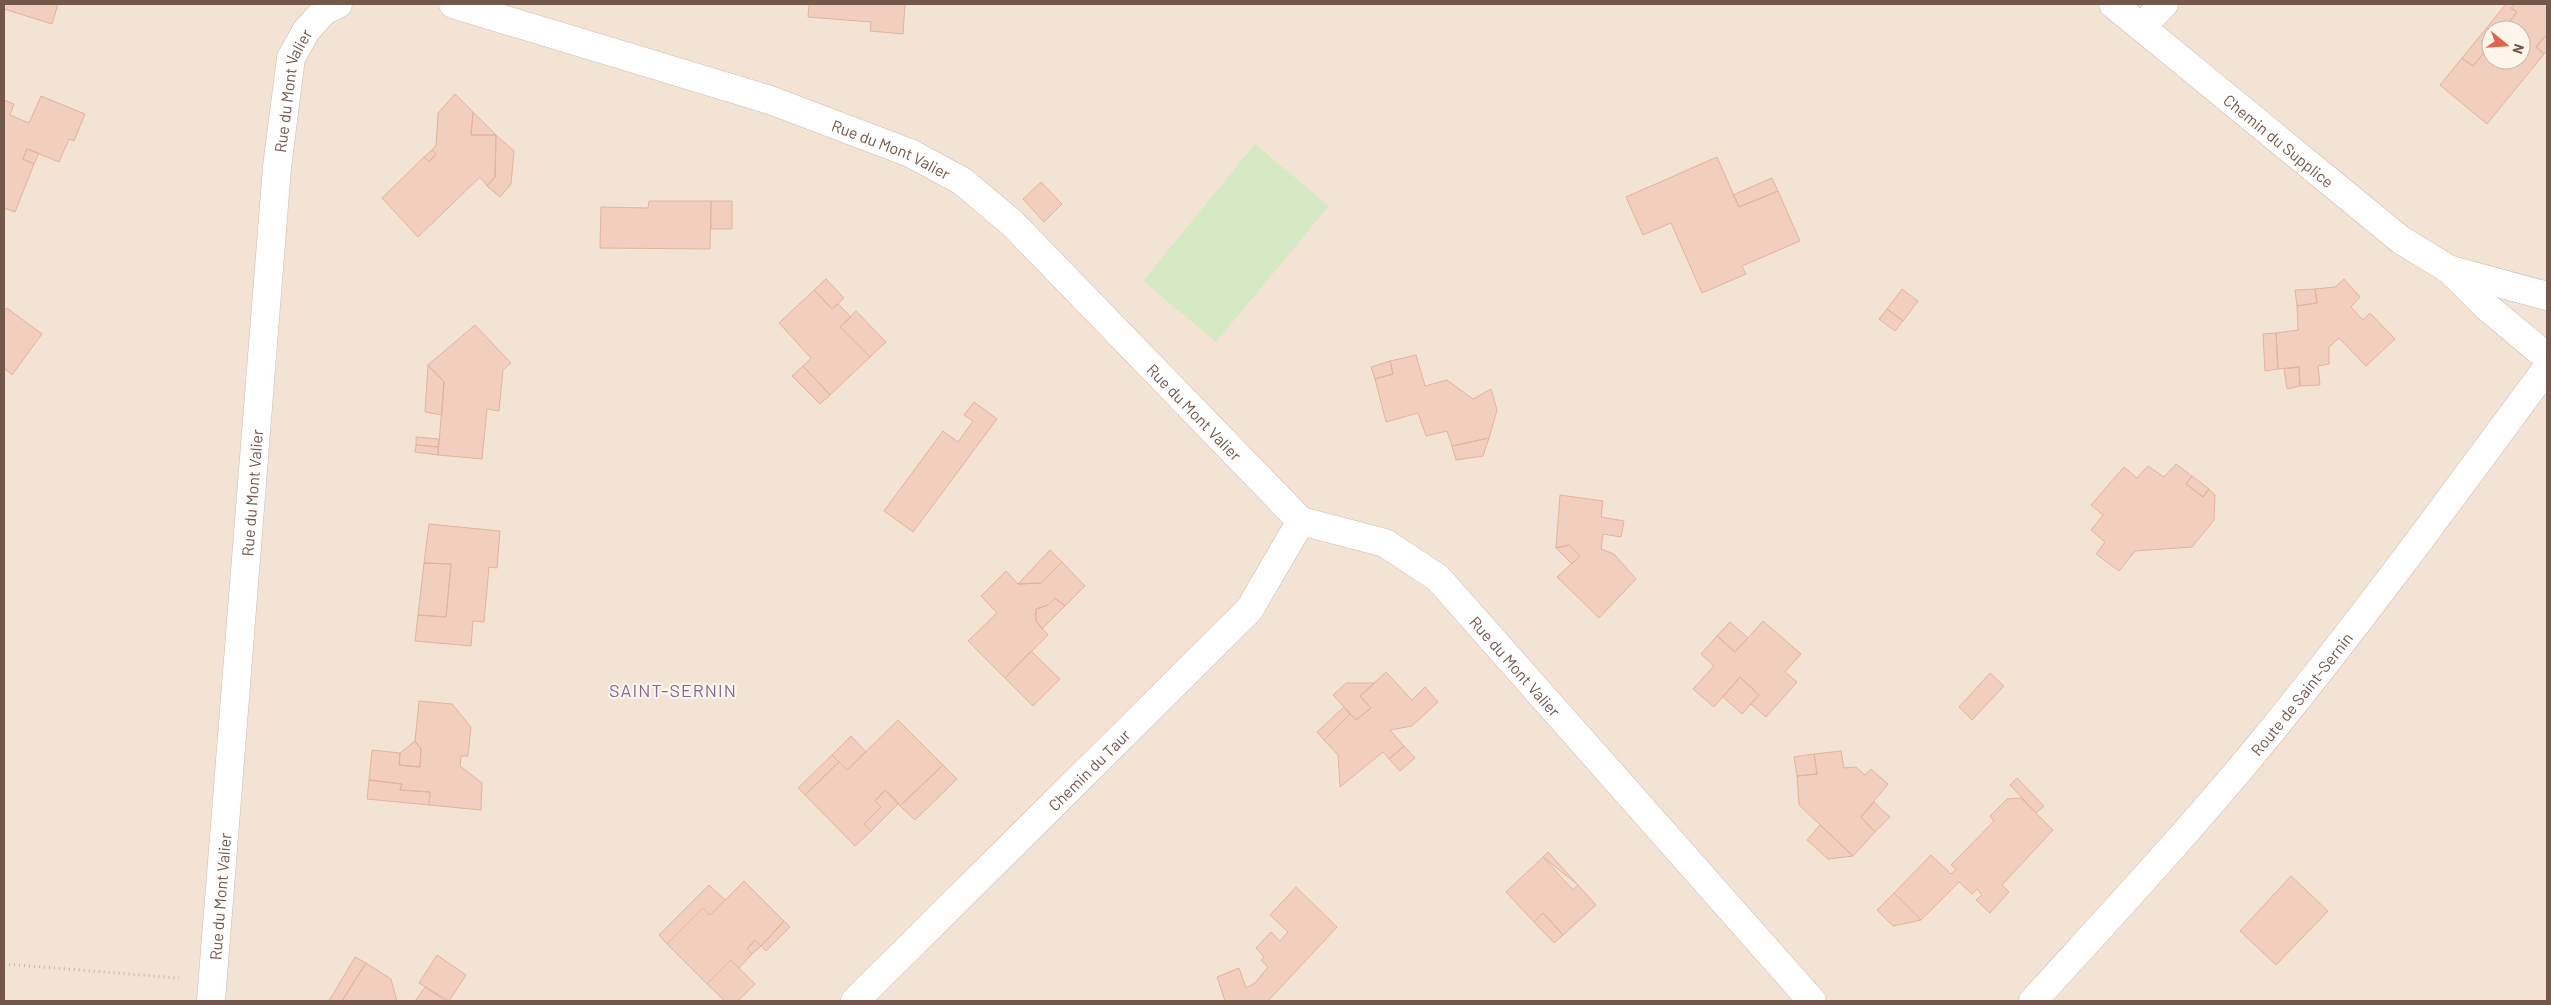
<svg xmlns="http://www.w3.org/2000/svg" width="2551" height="1005" viewBox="0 0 2551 1005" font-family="Barlow,sans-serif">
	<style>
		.residential { fill: #f3e3d4; fill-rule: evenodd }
		.pitch { fill: #d5e9c4 }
		.building { fill: #f1cebd; stroke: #e3b49e }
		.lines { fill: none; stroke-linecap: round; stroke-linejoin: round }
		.street-casing { stroke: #cfbbaf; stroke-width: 29 }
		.secondary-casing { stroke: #d2baac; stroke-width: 29 }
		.path { stroke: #d5b1a1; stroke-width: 3; stroke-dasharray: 1 4; stroke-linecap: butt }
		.street { stroke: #fff; stroke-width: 28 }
		.secondary { stroke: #fff; stroke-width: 28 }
		.labels { text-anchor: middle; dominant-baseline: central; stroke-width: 4.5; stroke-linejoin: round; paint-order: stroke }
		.street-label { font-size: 16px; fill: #74574b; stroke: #fff6eb }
		.neighbourhood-label { font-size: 18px; letter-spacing: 1px; fill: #846697; stroke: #fff6eb }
	</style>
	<rect width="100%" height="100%" fill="#fcf1e5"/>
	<path class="residential" d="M4,4H2547V1001H4ZM2491,30H2521V60H2491Z"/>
	<path class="pitch" d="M1255,144L1329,206L1216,342L1143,281Z"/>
	<path class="building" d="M4,4H58L52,24L4,9Z
		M809,4H905L903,34L870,31L871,22L808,17Z
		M2506,4H2515L2511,8L2517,12L2503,30H2491V44L2473,66L2462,58Z
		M2515,4H2547V38L2545,36L2536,47L2544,54L2487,124L2440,85L2462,58L2473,66L2491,44V60H2521V30H2503L2517,12L2511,8Z
		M2545,36L2547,38V51L2544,54L2536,47Z
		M455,94L473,112L471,135H496L495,177L487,186L480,177L418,237L382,198L424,157L429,162L436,154L432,150L436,145L438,113Z
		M41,96L85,114L74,141L69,139L59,162L27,149L23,159L34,164L15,212L4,208V100L14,104L10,115L29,123Z
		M473,112L496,135H471Z
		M496,135L514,151L511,184L500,197L487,186L495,177Z
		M27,149L39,153L34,164L23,159Z
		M432,150L436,154L429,162L424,157Z
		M1717,157L1739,207L1778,191L1800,241L1742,266L1746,274L1702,293L1671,223L1643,235L1626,197Z
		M1772,178L1778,191L1739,207L1733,195Z
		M1041,182L1062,204L1044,222L1023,199Z
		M649,201H711L710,249L600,248L601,207L648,208Z
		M711,201H732V229H711Z
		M826,279L844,298L832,309L814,290Z
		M2344,279L2360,297L2351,307L2363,320L2370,313L2395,339L2366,366L2339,338L2329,347V364L2318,366L2320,385L2300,386L2299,367L2278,369L2276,333L2298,330L2297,306L2317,303L2315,289L2335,287Z
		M1902,289L1918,301L1903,321L1887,309Z
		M2315,289L2317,303L2297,306L2295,290Z
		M814,290L832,309L838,304L851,317L840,327L870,357L830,395L803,366L811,358L779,323Z
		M7,308L42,334L12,375L4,368V311Z
		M1887,309L1903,321L1895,331L1879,319Z
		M856,311L886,342L870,357L840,327Z
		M475,325L511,363L503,370L499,411L487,409L482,459L438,455L444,382L428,365Z
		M2276,333L2278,369L2265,371L2263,334Z
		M1416,355L1425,386L1447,380L1473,399L1491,389L1497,410L1489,438L1452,446L1447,431L1426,436L1418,413L1386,422L1375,379L1393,374L1390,361Z
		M1390,361L1393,374L1375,379L1371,367Z
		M428,365L444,382L442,415L425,412Z
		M803,366L830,395L820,404L792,376Z
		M2299,367L2300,386L2287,389L2284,369Z
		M974,402L997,419L913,532L884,511L943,431L958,442L973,421L964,415Z
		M416,437L439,439L438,447L416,445Z
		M1489,438L1483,456L1456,460L1452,446Z
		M416,445L438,447V455L415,452Z
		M2176,464L2192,476L2186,484L2203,497L2209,489L2215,495L2214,520L2192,547L2135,551L2119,571L2096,554L2105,542L2091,530L2103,515L2091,505L2124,467L2137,478L2148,466L2164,477Z
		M2192,476L2209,489L2203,497L2186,484Z
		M1560,495L1603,501L1601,517L1624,521L1621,537L1603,534L1601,549L1614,554L1636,579L1599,618L1557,577L1580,556L1569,545L1556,548Z
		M429,524L500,531L497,568L489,567L484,622L473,621L471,646L415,641L418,615L446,617L451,564L424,563Z
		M1569,545L1580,556L1572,564L1556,548Z
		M1050,550L1062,562L1041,583L1018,584Z
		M1062,562L1085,586L1065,606L1055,598L1048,605L1036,609V621L1048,635L1005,678L968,641L997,613L981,596L1006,571L1018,584L1041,583Z
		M424,563L451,564L446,617L418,615Z
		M1055,598L1065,606L1042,629L1036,621V609L1048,605Z
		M1763,621L1801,654L1785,672L1797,682L1766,717L1751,704L1759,695L1740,677L1714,707L1693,689L1714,666L1701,654L1717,636L1735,652Z
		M1730,622L1748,638L1735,652L1717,636Z
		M1031,651L1060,679L1033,706L1005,678Z
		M1386,672L1412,700L1425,687L1438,702L1412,726L1390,730L1404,746L1389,759L1383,752L1340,787L1338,755L1324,740L1350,714L1356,720L1371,708L1360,696Z
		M1990,673L2004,686L1972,720L1959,707Z
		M1740,677L1759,695L1742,714L1723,697Z
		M1346,683H1375L1360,696L1371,708L1356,720L1333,695Z
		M419,701L452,704L471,727L468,756H461L460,766L482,783L481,810L429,805L430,792L400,790L402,784L369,780L372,750L400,753L399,765L420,767L421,749L415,741Z
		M1344,707L1350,714L1324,740L1317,732Z
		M898,720L943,765L900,806L885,790L875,801L881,807L864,824L871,831L855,846L805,795L839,762L847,770Z
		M851,736L866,752L847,770L832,755Z
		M415,741L421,749L420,767L399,765L400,753Z
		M1404,746L1415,758L1400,771L1389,759Z
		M1841,751L1844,768L1856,767L1865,775L1871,769L1888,784L1861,817L1875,832L1853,856L1799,805L1797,776L1817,774L1814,754Z
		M1814,754L1817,774L1797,776L1794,757Z
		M832,755L839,762L805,795L798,788Z
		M943,765L957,779L915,820L900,806Z
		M2017,778L2044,806L2036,813L2010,785Z
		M369,780L402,784L400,790L430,792L429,805L367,799Z
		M885,790L899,803L871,831L864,824L881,807L875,801Z
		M2021,798L2053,830L2002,885L2009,892L1990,913L1976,900L1982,895L1977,889L1972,894L1959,882L1921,920L1894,893L1931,855L1951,874L1956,869L1951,865L1994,821L1990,816L2007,799Z
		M1874,802L1890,817L1875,832L1861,817Z
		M1820,825L1853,856L1828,859L1807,840Z
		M1548,852L1578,885L1543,857Z
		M1543,857L1573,890L1578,885L1596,905L1563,935L1543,913L1534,922L1506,892Z
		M2291,876L2328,911L2276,965L2240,931Z
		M744,881L784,921L761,946L755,940L747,949L752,954L739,968L731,960L707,984L667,944L703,908L710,915Z
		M709,885L725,900L710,915L703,908L667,944L659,935Z
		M1296,887L1337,927L1268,1001H1225L1217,977L1239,968L1246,988L1255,983L1268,967L1261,960L1264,957L1256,948L1271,932L1280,941L1288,932L1270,915Z
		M1894,893L1921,920L1893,926L1877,910Z
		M1543,913L1563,935L1554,943L1534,922Z
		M784,921L790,927L766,951L761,946Z
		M755,940L761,946L752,954L747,949Z
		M437,955L466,975L449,1001L419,983Z
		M355,957L366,963L342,1001H329Z
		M731,960L755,984L738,1001H725L707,984Z
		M366,963L391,979L397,1001H342Z
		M425,987L446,1001H415Z"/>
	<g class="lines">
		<g class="street-casing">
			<g id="street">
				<path id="s1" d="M453,4L770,100L910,153L962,181L1012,223L1301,521L1385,543L1438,578L1812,1001"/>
				<path id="s2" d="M2113,4L2401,240L2450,270L2487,307L2547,357"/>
				<path d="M2141,27L2164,4"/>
				<path d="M2451,270L2547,296"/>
				<path id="s3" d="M211,1001L277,167L291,58L306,31L324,11L338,4"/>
				<path id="s4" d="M855,1001L1249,610L1301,521"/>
			</g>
		</g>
		<g class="secondary-casing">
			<g id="secondary">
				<path id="s5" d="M2033,1001C2113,913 2194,826 2269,734C2366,615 2456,491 2547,368"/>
			</g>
		</g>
		<path class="path" d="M4,964L179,978"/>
		<use href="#street" class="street"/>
		<use href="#secondary" class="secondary"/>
	</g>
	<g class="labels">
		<g class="street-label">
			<text stroke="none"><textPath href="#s3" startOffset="915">Rue du Mont Valier</textPath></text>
			<text stroke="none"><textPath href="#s2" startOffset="215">Chemin du Supplice</textPath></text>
			<text stroke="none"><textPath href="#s1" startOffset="462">Rue du Mont Valier</textPath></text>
			<text stroke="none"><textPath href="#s1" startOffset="868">Rue du Mont Valier</textPath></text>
			<text stroke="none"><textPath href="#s3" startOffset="510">Rue du Mont Valier</textPath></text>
			<text stroke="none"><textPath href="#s1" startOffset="1288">Rue du Mont Valier</textPath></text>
			<text stroke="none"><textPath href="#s5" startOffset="408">Route de Saint-Sernin</textPath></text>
			<text stroke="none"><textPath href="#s4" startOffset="329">Chemin du Taur</textPath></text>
			<text stroke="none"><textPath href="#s3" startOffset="105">Rue du Mont Valier</textPath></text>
		</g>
		<g class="neighbourhood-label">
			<text x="673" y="690">SAINT-SERNIN</text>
		</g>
	</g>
	<rect width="2551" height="1005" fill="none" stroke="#74574b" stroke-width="10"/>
	<g transform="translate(2506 45) rotate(108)"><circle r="24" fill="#fff6eb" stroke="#c7b6ab"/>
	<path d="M0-4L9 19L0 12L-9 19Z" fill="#e3644d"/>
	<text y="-8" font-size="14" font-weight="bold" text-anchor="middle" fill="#74574b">N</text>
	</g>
</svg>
